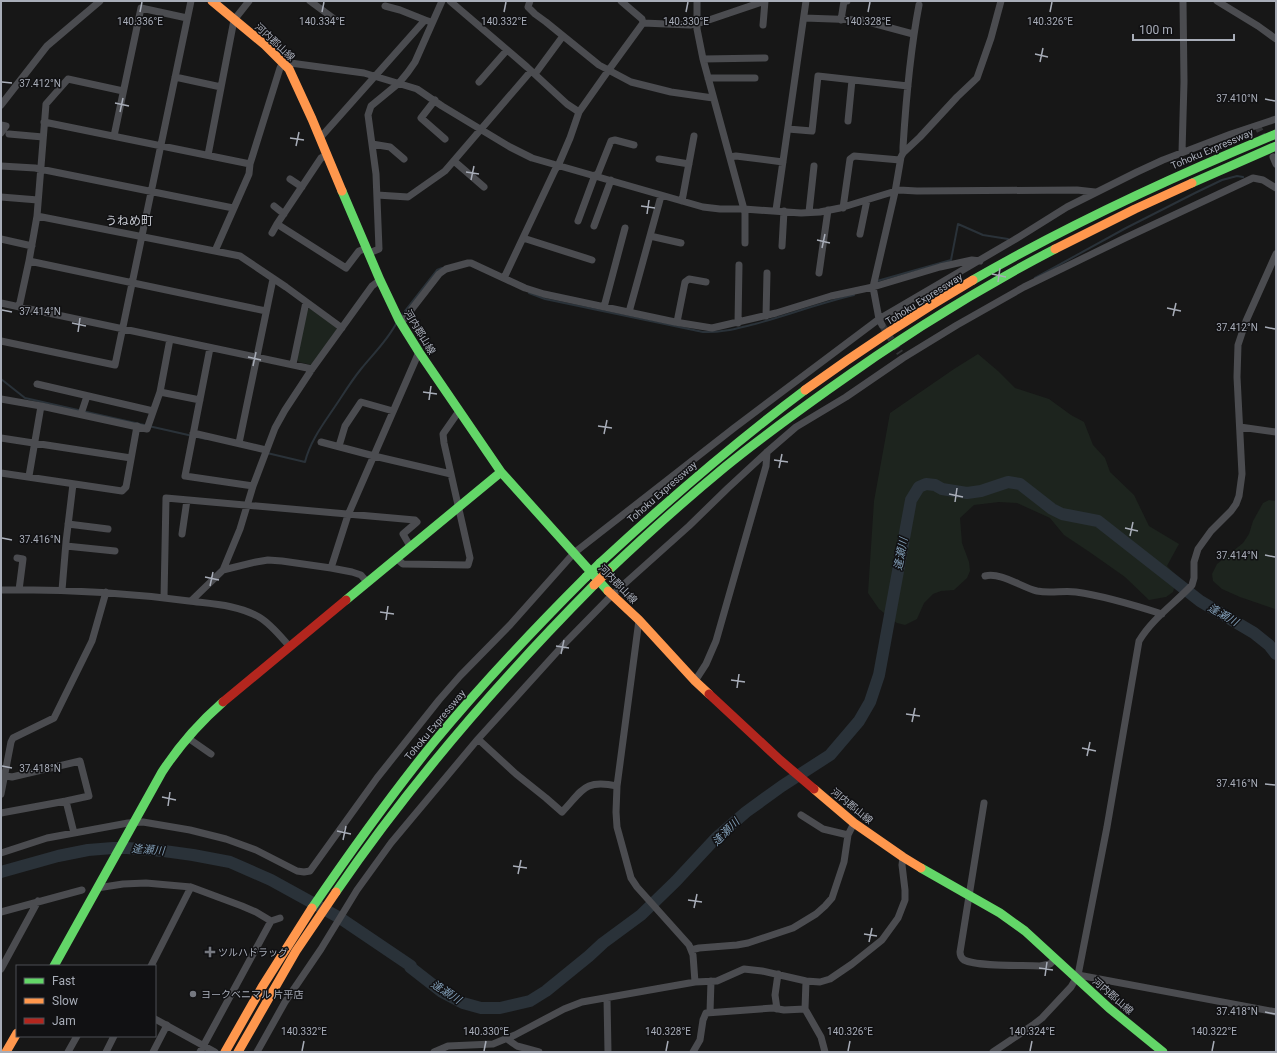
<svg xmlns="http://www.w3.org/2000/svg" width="1277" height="1053" viewBox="0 0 1277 1053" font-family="Roboto,'Noto Sans JP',sans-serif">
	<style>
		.green { fill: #1d241e }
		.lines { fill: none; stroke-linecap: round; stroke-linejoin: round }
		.stream { stroke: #2a3239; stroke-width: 2 }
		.river { stroke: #2a3239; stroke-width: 12 }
		.street-tunnel { stroke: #343537; stroke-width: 7; stroke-dasharray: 7 3.5; stroke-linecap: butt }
		.street { stroke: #4b4c50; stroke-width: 7 }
		.fast { stroke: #63d668; stroke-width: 9 }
		.slow { stroke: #ff974d; stroke-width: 9 }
		.jam { stroke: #b3261e; stroke-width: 9 }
		.fast-bridge { stroke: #63d668; stroke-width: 9 }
		.slow-bridge { stroke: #ff974d; stroke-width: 9 }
		.ticks { fill: none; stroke: #a8adb8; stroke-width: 1.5 }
		.poi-dot { fill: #757880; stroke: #111113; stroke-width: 1.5 }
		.labels { text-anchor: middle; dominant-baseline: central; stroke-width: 3; stroke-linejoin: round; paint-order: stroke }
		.street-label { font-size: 10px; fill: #a8adb8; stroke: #111113 }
		.poi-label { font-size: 10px; fill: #a8adb8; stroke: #111113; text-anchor: start }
		.water-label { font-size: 11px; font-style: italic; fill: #7f9bb3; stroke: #111113 }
		.quarter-label { font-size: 12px; fill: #c9ccd4; stroke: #111113 }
		.ticks-label { font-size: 10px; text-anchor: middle; fill: #a8adb8; stroke: #111113; stroke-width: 3; stroke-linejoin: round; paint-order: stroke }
	</style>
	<rect width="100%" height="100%" fill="#171717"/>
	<path class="green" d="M310,308L336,326L337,331L312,365L299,362L296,359L306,310Z
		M978,354L998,371L1015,388L1049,399L1071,415L1084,422L1093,445L1105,458L1110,472L1134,495L1149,526L1179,544L1168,564L1167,566L1176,575L1177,579L1173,592L1166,597L1149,600L1125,577L1091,553L1064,535L1050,518L1017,503L999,502L974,505L960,518L962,543L969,562L970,571L967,578L954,590L941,591L933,594L924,603L917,619L905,625L897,623L879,609L868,593L874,501L890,413L954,369Z
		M1269,500L1276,501V608L1275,609L1240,597L1222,589L1213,581L1212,574L1217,564L1243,543L1249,534L1253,521L1263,503Z"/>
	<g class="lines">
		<path class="stream" d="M1035,278L1126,228L1195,193L1222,180L1237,176L1243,177
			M877,281L951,260L958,224L983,235L1008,239
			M529,293L545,299L703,332C722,333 738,328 755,324C788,315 820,303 854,295
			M401,316L437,270L442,268
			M1,379L25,398L206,439
			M267,453L305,462C310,441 324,423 336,405C344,393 352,380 361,369C373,354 388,340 397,322"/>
		<path class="river" d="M1,872L58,856L88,850L113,848H127L164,851L193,855L230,862L271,880L340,918L411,966L410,967L442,992L463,1003L481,1008H500L530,1001L546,991L589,956L603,943L641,915L676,881L716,838L746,812L782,786L830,755L859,721L870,702L879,675L911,500L919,487L926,484L935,485L942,489L967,493L981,491L1008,482L1020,484L1052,509L1062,514L1098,521L1200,601L1254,633L1269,645L1276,654"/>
		<path class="street-tunnel" d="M1257,125L1265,141
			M882,325L900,353"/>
		<path class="street" d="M310,1L333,18
			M450,1L527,67L567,104L579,112
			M530,1L528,7L535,14L546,22L599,65L631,82L671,92L713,98
			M621,1L642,19L643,23L690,25L703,22L765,1
			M697,1V29L703,59L745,213V243
			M1217,1L1258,26L1276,39
			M385,6L400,10L425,20
			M804,18L861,20L913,34
			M841,20L844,1H847
			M763,25L765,1
			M703,59L765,58
			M535,74L563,36
			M175,77L221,87
			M708,78H755
			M479,82L507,50
			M435,100L421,118L445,139
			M1,105L47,46L100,1
			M848,121L852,80
			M44,122L250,164
			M1,125L6,126L1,133
			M788,129L812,131L818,76L908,86
			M9,134L43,137
			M114,136L141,8L187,18
			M320,138L425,20L431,22
			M372,144L390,147L404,159
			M1182,152L1184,82L1183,1
			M903,153V147C906,99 910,52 919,5
			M208,155L234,20L249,1
			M327,155L321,158L277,224L346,268L359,251L367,248
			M730,157L736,156L783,162
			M1273,157L1276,164
			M659,159L689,164
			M454,161L484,187
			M1,166L35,168L233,208
			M597,176L611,141L615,140L634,145
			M290,179L302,187
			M377,195L408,197L445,171L531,71
			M1,197L38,200
			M682,201L694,136
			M274,206L284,214
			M843,208L850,159L854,156L900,160
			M776,210L806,1
			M809,212L814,166
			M37,216L240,256L286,287L342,328
			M578,221L595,175
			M594,226L611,180
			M272,233L277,224
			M860,234L867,200
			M650,236L681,243
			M523,238L592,260
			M1,239L32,246
			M782,246L784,211
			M215,251L249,174L250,164L280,68L283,62L364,73L417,89L442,106L510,147L532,158L703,207L720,209H744L801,213L820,212L840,208L899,190L917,191L1077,190L1095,192
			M369,253L379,249L376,174L368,115L371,106L399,83L408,72L415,62L442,1
			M29,261L266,311
			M819,273L828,210
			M504,278L555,170L558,166L570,138L579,112L608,71L643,23
			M1,303L312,369
			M19,307L29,261L37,216L46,104L68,79L123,91
			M604,307L625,228
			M629,312L661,196
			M766,316L767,273
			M677,322L685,282L689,279L706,282
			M401,323L439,274L446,269L468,263H471L525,288L544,294L675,322L712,328L776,313L831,296L873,287L940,267L972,260L980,261
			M738,323L739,265
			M882,325L879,319L873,287L895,192L901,157L903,153L920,137L957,97L977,78L991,38L1001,1
			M1,341L115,365L191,1
			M210,348L185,476L253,486
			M293,364L306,302
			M37,384L153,411
			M160,392L200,400
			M1,399L41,406L147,429L160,392L170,339
			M81,414L87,396
			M1240,427L1276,432
			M193,433L266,450
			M1,438L131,458
			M321,442L374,456L451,474
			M239,443L273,279
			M339,446L345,426L361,402L393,411
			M1,473L122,491L126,487L137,426
			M29,476L41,406
			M68,524L108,529
			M182,534L187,500
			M66,546L115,551
			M17,558L23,559L19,590
			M396,558L403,564L468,565L470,558L444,443L443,434L459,411
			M331,568L348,515L419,352
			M223,570L240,529L253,486L275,428L285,410L312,369L372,286L380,280
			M985,576C1001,572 1021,587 1037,591C1051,594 1063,590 1076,592C1105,596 1134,605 1162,614
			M1,590C64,589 126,593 189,601C213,604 238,605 259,617C271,624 281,637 290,647
			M62,590L66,542L73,484
			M164,598L166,498L415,520L417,522L403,534L410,546
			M191,601L223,570L256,562L268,560L282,561L331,568L352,572L361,575L367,582
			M639,620L617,786L616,812L617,827L631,878L637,887L689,945L693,955L695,982
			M695,681L706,664L716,641L766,466L767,452
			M188,738L211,754
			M478,739L516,774L546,798L562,812C583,790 584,779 617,786
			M1,775L12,777L80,761L89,796L66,801L74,833
			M1,794L11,742L13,738L54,718L92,641L106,592
			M984,803L960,952C960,955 961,958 964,960C978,967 1023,965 1040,966L1050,964L1055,959
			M1,813L66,801
			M801,815L823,829L848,835
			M1,853L47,838L128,823L143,822L190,830L226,839L256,850L297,871L304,872L310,871L377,778L439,700L460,676L510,625L574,553L734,428L879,319L1014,240L1067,207L1137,172L1163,160L1231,134L1276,119
			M97,888L123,884L146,883L191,887L242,906L256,912L271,921
			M1,912L82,890
			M691,950L699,948L737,945L748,943L793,928L816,914L825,906L832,898L844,862L848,835L854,823
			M151,966L191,887
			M1,969L38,901
			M1078,975L1276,1012
			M806,981L805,1009L821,1037L825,1052
			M607,998L608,1052
			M777,1009L775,995L778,974
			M710,1012L711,981
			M155,1019L215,1052
			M507,1039L517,1046L539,1052
			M68,1052L77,1036
			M106,1052L114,1036
			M153,1052L167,1025
			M200,1052L271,921L280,918
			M257,1052L285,1002L321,949L357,890L391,843L478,739L566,642L612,595L689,526L728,488L767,452L796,427L846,397L903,358L957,325L1024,287L1125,238L1253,178L1263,180L1276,188
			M434,1052L448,1046L493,1044L515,1035L564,1009L582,1002L695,982L717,981L744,969L762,971L806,981L820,982L830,979L852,964L882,940L898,918L905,900V890L902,865L903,857
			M693,1052L700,1040L703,1020L706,1013L773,1008L784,1010L805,1009
			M993,1052L1033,1025L1042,1018L1071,987L1078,975L1107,827L1139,641C1152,619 1175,603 1192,585L1194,578V562L1198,549L1211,531L1231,511L1236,504L1239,496L1242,474L1237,377L1238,345L1246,321L1276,254"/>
		<path class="fast" d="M1192,183L1276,146
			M342,191L380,280L399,320L419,352L501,472L608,591
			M973,280C1070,224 1172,177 1276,134
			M600,563C666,502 733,444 805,390
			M608,571C646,535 685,500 725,467C759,439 794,414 829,389C901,337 976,290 1055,249
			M346,600L501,472
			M921,868L1000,913L1025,931L1109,1008L1163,1052
			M336,892C412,781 500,680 594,585
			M312,908C351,851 391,795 434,742C482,684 533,630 586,577
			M54,966L162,772C179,746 199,723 223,702"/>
		<path class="slow" d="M212,1L265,45L289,69L312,119L342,191
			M1055,249L1135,209L1192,183
			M805,390C859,351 915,314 973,280
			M608,591L639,620L695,681L709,694
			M814,789L854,823L903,857L921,868
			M6,1052L17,1033
			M225,1052L262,987L312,908
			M238,1052L296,951L336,892"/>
		<path class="jam" d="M709,694L780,760L814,789
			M223,702L346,600"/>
		<path class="fast-bridge" d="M586,577L600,563"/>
		<path class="slow-bridge" d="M594,585L608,571"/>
	</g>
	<path class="ticks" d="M140,12L142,2M322,12L324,2M504,12L506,2M686,12L688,2M868,12L870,2M1050,12L1052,2M1035,54L1048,57M1040,62L1043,48M2,82L12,83M1265,99L1275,101M115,103L129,106M120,112L123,98M290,138L304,140M296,146L299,132M466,172L479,174M471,180L474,166M641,206L655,208M647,214L649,200M817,240L830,243M822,248L825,234M992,274L1006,277M998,282L1000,268M1167,308L1181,311M2,310L12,312M1173,316L1176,303M72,323L86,326M1265,327L1275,329M78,332L80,318M248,357L261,360M253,366L256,352M423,392L437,394M429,400L431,386M598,426L612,428M604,434L607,420M774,460L788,462M779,468L782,454M949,494L963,497M955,502L957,488M1125,528L1138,531M1130,536L1133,522M2,538L12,540M1265,555L1275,557M205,577L219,580M210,586L213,572M380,612L394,614M386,620L388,606M556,646L569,648M561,654L564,640M731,680L745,682M737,688L739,674M906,714L920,716M912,722L915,708M1082,748L1096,751M1087,756L1090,742M2,766L12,768M1265,784L1275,785M162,797L176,800M168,806L170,792M337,831L351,834M343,840L346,826M513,866L527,868M518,874L521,860M688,900L702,902M694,908L697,894M864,934L877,936M869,942L872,928M1039,968L1053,970M1045,976L1047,962M1265,1012L1275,1014M302,1051L304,1041M484,1051L486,1041M666,1051L668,1041M848,1051L850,1041M1030,1051L1032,1041M1212,1051L1214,1041"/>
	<g class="poi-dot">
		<path d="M208 946h4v4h4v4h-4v4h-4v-4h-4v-4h4z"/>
		<circle cx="193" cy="994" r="4"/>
	</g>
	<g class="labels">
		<g class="street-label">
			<text transform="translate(275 42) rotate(43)">河内郡山線</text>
			<text transform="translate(1212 149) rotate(-23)">Tohoku Expressway</text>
			<text transform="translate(924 299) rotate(-32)">Tohoku Expressway</text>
			<text transform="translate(420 332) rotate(59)">河内郡山線</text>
			<text transform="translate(662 492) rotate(-41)">Tohoku Expressway</text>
			<text transform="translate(618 584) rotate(46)">河内郡山線</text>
			<text transform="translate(435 725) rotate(-50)">Tohoku Expressway</text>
			<text transform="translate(852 806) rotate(39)">河内郡山線</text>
			<text transform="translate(1113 996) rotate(41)">河内郡山線</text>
		</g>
		<g class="poi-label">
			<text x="218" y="952">ツルハドラッグ</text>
			<text x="201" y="994">ヨークベニマル 片平店</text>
		</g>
		<g class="water-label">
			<text transform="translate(901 554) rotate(-80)">逢瀬川</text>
			<text transform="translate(1223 615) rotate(30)">逢瀬川</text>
			<text transform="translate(726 832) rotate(-45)">逢瀬川</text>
			<text transform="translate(148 850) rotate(4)">逢瀬川</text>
			<text transform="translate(446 992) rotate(33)">逢瀬川</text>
		</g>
		<g class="quarter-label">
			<text x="129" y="221">うねめ町</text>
		</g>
	</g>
	<g class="ticks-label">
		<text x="140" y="25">140.336°E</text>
		<text x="1050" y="25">140.326°E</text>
		<text x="322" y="25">140.334°E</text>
		<text x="504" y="25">140.332°E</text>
		<text x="686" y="25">140.330°E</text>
		<text x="868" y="25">140.328°E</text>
		<text x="40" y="87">37.412°N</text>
		<text x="1237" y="102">37.410°N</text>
		<text x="40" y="315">37.414°N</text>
		<text x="1237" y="331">37.412°N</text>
		<text x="40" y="543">37.416°N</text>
		<text x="1237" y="559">37.414°N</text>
		<text x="40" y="772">37.418°N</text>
		<text x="1237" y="787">37.416°N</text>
		<text x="1237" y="1015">37.418°N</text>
		<text x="304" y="1035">140.332°E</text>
		<text x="486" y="1035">140.330°E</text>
		<text x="668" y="1035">140.328°E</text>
		<text x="850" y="1035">140.326°E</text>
		<text x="1032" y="1035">140.324°E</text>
		<text x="1214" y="1035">140.322°E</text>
	</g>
	<rect width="1277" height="1053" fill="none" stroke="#a8adb8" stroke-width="4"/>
	<rect x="16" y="965" width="140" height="72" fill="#111113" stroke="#4d4f55"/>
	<rect x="24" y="978" width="20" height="6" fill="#63d668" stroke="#4d4f55"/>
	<text x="52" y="985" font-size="12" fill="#a8adb8">Fast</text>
	<rect x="24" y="998" width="20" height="6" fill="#ff974d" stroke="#4d4f55"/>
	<text x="52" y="1005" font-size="12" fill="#a8adb8">Slow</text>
	<rect x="24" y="1018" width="20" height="6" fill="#b3261e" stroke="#4d4f55"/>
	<text x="52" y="1025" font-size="12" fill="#a8adb8">Jam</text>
	<path d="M1133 34v6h101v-6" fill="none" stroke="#a8adb8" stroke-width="2"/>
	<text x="1139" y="34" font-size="12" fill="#a8adb8" stroke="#111113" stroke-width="3" paint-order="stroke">100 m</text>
</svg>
